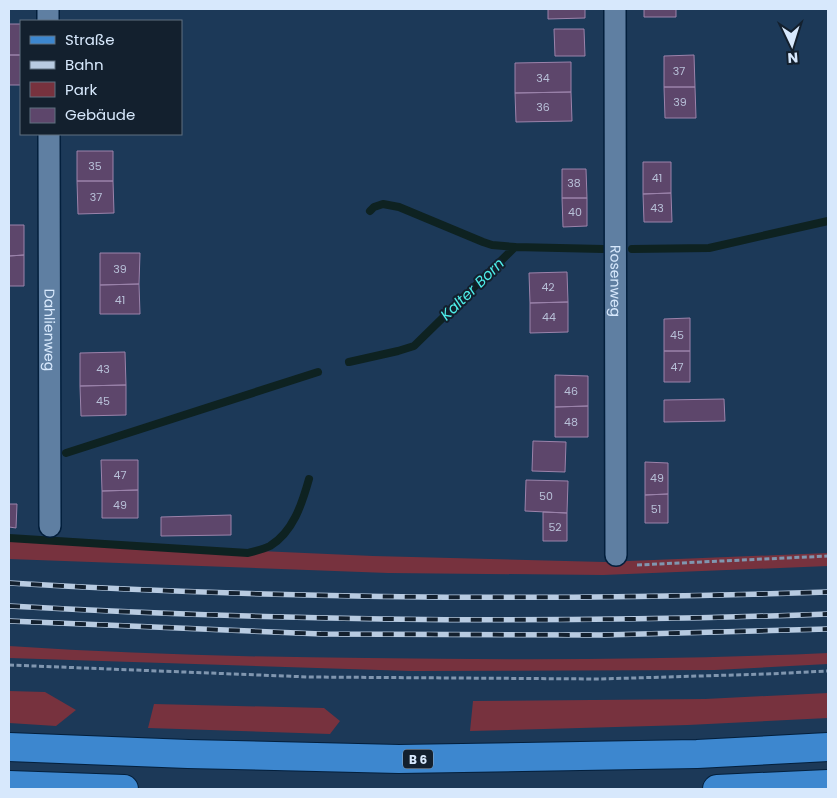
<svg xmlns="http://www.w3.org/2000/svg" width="837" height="798" viewBox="0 0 837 798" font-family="Poppins,sans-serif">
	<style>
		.green { fill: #77323e }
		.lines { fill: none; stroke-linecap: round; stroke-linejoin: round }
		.stream { stroke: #0e2221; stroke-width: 8 }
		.building { fill: #5d466b; stroke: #9b83ab }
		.street-casing { stroke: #031f3c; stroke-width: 24 }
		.primary-casing { stroke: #031f3c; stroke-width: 30 }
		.path { stroke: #8096af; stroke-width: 3; stroke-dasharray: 5 2.5; stroke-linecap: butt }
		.street { stroke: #5f7fa2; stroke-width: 21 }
		.primary { stroke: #3d87cf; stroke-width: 28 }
		.rail-casing { stroke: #b8cbe1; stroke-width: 5.5 }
		.rail { stroke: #13202e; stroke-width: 4; stroke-dasharray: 11; stroke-linecap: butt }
		.labels { text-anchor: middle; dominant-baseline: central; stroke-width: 4; stroke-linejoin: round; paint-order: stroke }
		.number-label { font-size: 11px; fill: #b8c0d8 }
		.shield { fill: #13202e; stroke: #9cacbe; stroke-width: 1 }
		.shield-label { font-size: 12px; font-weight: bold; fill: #d7e8fc }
		.street-label { font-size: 14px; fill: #d7e8fc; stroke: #13202e }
		.water-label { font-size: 15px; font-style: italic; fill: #4eede8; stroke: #13202e }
	</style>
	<rect width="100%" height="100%" fill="#1c3958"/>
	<path class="green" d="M9,540L373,556L604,562L828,553V566L603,575L388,573L9,559Z
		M9,646C128,654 248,657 367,658C521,660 675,660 828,653V664L715,670L411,671L9,658Z
		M9,691L45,692L76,710L56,726L9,723Z
		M828,693V718L688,725L470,731L473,701L705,699Z
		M154,704L324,708L340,721L330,734L148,728Z"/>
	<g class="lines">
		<path class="stream" d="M370,211L374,207L383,204L399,207L483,242L492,245L515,247
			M632,249L709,248L828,221
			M349,362L398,351L414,346L515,247L603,249
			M66,453L318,372
			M9,538L248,553C255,551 264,549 270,546C293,532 302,504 309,479"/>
	</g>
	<path class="building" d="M548,9H585V18L548,19Z
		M644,9H676V17H644Z
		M9,24H21V55H9Z
		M554,29H584L585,56H555Z
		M9,55H21V85H9Z
		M694,55L695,87H664V56Z
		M571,62V92L515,93V63Z
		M664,87H695L696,118H665Z
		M571,92L572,121L516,122L515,93Z
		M77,151H113V181H77Z
		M643,162H671V193L643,194Z
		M562,169H586L587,198H562Z
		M77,181H113L114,213L78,214Z
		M671,193L672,222H644L643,194Z
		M562,198H587V226L563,227Z
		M9,225H24V255L9,256Z
		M100,253H140L139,284L100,285Z
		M24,255V286H9V256Z
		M567,272L568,302L530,303L529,273Z
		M139,284L140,314H100V285Z
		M568,302V332L530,333V303Z
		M690,318V351H664V319Z
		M664,351H690V382H664Z
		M125,352L126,385L80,386V353Z
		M555,375L588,376V406L555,407Z
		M126,385V415L81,416L80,386Z
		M724,399L725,421L664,422V400Z
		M588,406V437H555V407Z
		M533,441L566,442L565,472L532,471Z
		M101,460H138V490L102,491Z
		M645,462L668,463V494L645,495Z
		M526,480L568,481L567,513L525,511Z
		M138,490V518H102V491Z
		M668,494V523H645V495Z
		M9,504H17L16,528L9,527Z
		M543,512L567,513V541H543Z
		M231,515V535L161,536V517Z"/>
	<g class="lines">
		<g class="street-casing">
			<g id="street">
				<path d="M48,9V21"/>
				<path id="s1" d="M615,9L616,555"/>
				<path id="s2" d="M49,134L50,526"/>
			</g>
		</g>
		<g class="primary-casing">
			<path id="primary" d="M9,747L188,754L399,759L697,754L828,747
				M9,785L124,789
				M717,789L828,784"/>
		</g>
		<path class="path" d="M637,565L828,556
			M9,665L309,677L600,679L767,674L828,671"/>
		<use href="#street" class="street"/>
		<use href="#primary" class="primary"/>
		<g class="rail-casing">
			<path id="rail" d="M9,583C282,599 555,601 828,592
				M9,606C282,621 555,624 828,614
				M9,621L321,634L604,635L828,629"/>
		</g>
		<use href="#rail" class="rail"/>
	</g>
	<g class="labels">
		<g class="number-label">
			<text x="679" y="71">37</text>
			<text x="543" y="78">34</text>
			<text x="680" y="102">39</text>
			<text x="543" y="107">36</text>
			<text x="95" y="166">35</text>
			<text x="657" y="178">41</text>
			<text x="574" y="183">38</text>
			<text x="96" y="197">37</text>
			<text x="657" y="208">43</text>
			<text x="575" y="212">40</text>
			<text x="120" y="269">39</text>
			<text x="548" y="287">42</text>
			<text x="120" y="300">41</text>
			<text x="549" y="317">44</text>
			<text x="677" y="335">45</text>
			<text x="677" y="367">47</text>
			<text x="103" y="369">43</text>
			<text x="571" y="391">46</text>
			<text x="103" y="401">45</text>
			<text x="571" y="422">48</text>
			<text x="120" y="475">47</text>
			<text x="657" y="478">49</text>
			<text x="546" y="496">50</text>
			<text x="120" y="505">49</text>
			<text x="656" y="509">51</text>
			<text x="555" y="527">52</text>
		</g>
		<rect class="shield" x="403" y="749.5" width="30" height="19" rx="4"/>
		<g class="shield-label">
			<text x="418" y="759">B 6</text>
		</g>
		<g class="street-label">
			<text stroke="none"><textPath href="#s1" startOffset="272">Rosenweg</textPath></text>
			<text stroke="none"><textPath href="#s2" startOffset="196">Dahlienweg</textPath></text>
		</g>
		<g class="water-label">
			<text transform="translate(472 289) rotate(-44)">Kalter Born</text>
		</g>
	</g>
	<rect width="837" height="798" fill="none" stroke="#d7e8fc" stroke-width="20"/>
	<rect x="20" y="20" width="162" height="115" fill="#13202e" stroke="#617080"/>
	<rect x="30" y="36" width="25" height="8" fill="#3d87cf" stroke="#617080"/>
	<text x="65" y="45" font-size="15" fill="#d7e8fc">Straße</text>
	<rect x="30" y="61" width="25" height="8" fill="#b8cbe1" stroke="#617080"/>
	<text x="65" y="70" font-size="15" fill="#d7e8fc">Bahn</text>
	<rect x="30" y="82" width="25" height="15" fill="#77323e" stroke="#617080"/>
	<text x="65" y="95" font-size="15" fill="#d7e8fc">Park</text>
	<rect x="30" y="108" width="25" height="15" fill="#5d466b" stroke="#617080"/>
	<text x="65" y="120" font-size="15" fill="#d7e8fc">Gebäude</text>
	<g transform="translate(792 45) rotate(176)" stroke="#13202e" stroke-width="4" paint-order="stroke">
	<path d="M0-4L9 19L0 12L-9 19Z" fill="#d7e8fc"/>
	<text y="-8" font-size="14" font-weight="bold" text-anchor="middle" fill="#d7e8fc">N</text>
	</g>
</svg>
